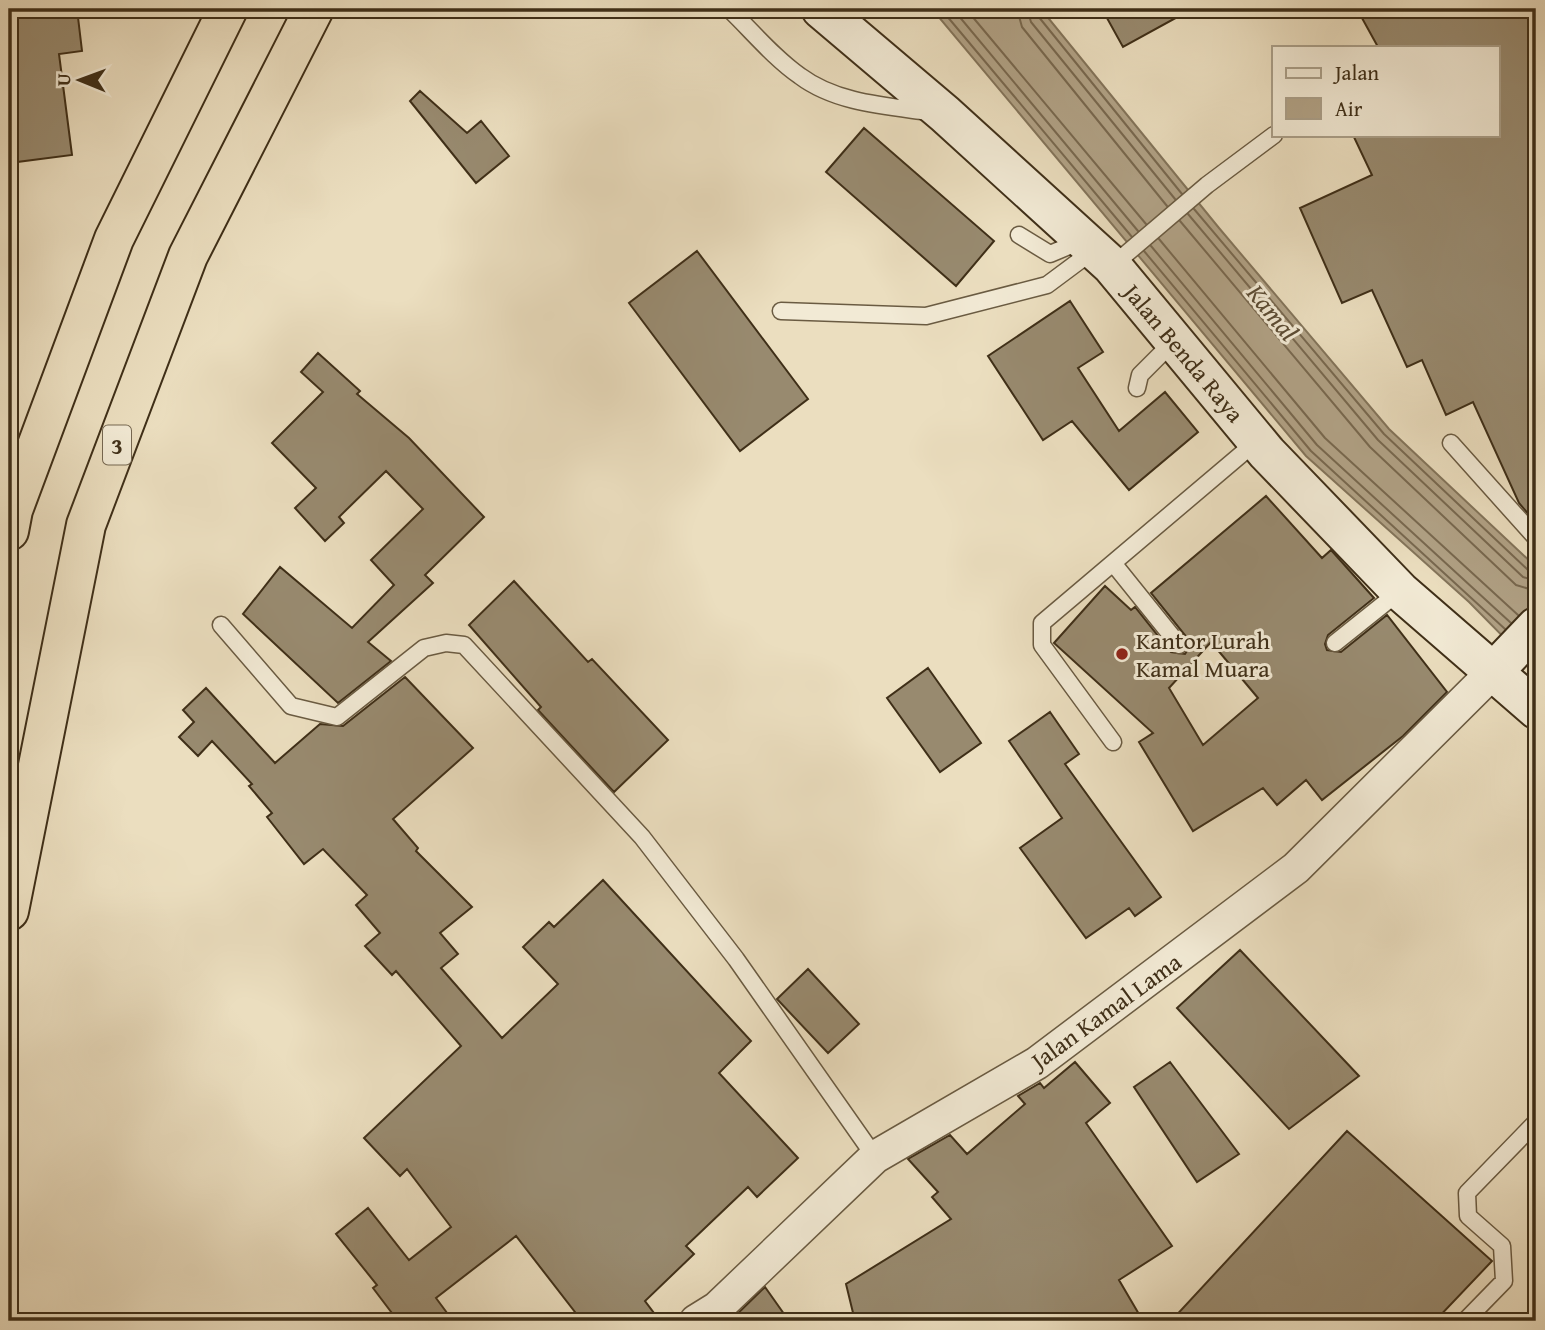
<svg xmlns="http://www.w3.org/2000/svg" width="1545" height="1330" viewBox="0 0 1545 1330" font-family="'Gentium Book Plus',serif">
	<style>
		.water { fill: #b1a286; stroke: #83745a; stroke-width: 2 }
		.lines { fill: none; stroke-linecap: round; stroke-linejoin: round }
		.shore { stroke: #78684f; stroke-width: 2 }
		.building { fill: #988a6f; stroke: #3f2f18; stroke-width: 2; fill-rule: evenodd }
		.service-casing { stroke: #6a5b42; stroke-width: 19 }
		.minor-casing { stroke: #6a5b42; stroke-width: 35 }
		.secondary-casing { stroke: #3f2f18; stroke-width: 42 }
		.motorway-casing { stroke: #3f2f18; stroke-width: 42 }
		.service { stroke: #f2ead5; stroke-width: 16 }
		.minor { stroke: #f2ead5; stroke-width: 32 }
		.secondary { stroke: #f2ead5; stroke-width: 38 }
		.motorway { stroke: #ebdebf; stroke-width: 38 }
		.poi-dot { fill: #8f2418; stroke: #f2ead5; stroke-width: 2.5 }
		.labels { text-anchor: middle; dominant-baseline: central; stroke-width: 6; stroke-linejoin: round; paint-order: stroke }
		.shield { fill: #f2ead5; stroke: #756751; stroke-width: 2 }
		.shield-label { font-size: 23px; font-weight: bold; fill: #3f2f18 }
		.street-label { font-size: 24px; fill: #3f2f18; stroke: #f2ead5 }
		.poi-label { font-size: 24px; fill: #3f2f18; stroke: #f2ead5; text-anchor: start }
		.water-label { font-size: 26px; font-style: italic; fill: #5c4c34; stroke: #f2ead5 }
	</style>
	<rect width="100%" height="100%" fill="#ebdebf"/>
	<filter id="stains"><feTurbulence type="fractalNoise" baseFrequency=".00286" numOctaves="4"/><feColorMatrix values="0 0 0 0 .2 0 0 0 0 .09 0 0 0 0 .02 0 0 0 .5 -.17"/></filter>
	<radialGradient id="worn" r=".72"><stop offset=".6" stop-color="#630" stop-opacity="0"/><stop offset="1" stop-color="#630" stop-opacity=".3"/></radialGradient>
	<path class="water" d="M932,9H1041L1219,228L1389,429L1536,567V670L1469,602L1306,456Z"/>
	<g class="lines">
		<path class="shore" d="M941,9L1132,237
			M953,9L1138,231
			M966,9L1146,224
			M1017,9L1022,27L1167,206
			M1027,9L1031,22L1175,199
			M1036,9L1038,16L1182,194
			M1194,209L1384,434L1528,570L1536,572
			M1188,214L1378,440L1523,577L1536,581
			M1180,221L1370,447L1516,585L1536,591
			M1159,239L1325,438L1518,615
			M1151,246L1317,445L1511,623
			M1144,251L1311,451L1505,629"/>
	</g>
	<path class="building" d="M9,9H77L82,51L59,54L72,155L9,163Z
		M1102,9H1192L1123,47Z
		M1357,9H1536V523L1519,503L1473,402L1446,415L1422,360L1407,367L1372,290L1342,303L1300,208L1372,175L1353,135H1498V47H1378Z
		M420,91L467,133L481,121L509,156L476,183L410,101Z
		M864,128L994,241L956,286L826,172Z
		M697,251L808,399L740,451L629,303Z
		M1070,301L1103,352L1078,368L1119,431L1165,392L1198,432L1129,490L1072,421L1043,440L988,356Z
		M318,353L360,391L357,394L409,438L484,517L425,575L433,583L368,642L391,661L338,703L243,614L280,567L352,628L394,585L371,560L423,509L386,471L339,517L344,523L325,541L295,508L316,488L272,443L323,392L301,372Z
		M1266,496L1322,558L1331,550L1374,598L1328,635L1325,644L1327,650L1341,652L1387,615L1447,692L1403,736L1322,800L1306,780L1277,805L1263,788L1193,831L1139,742L1153,733L1054,643L1105,586L1131,610L1135,607L1171,652L1185,654L1189,648L1188,639L1151,593ZM1211,642L1258,698L1203,745L1169,688Z
		M514,581L588,662L592,659L668,740L614,792L538,710L541,707L469,625Z
		M928,668L981,743L940,772L887,698Z
		M405,677L473,748L393,819L418,848L416,851L472,907L440,933L458,954L441,968L502,1038L558,984L523,947L549,922L554,927L603,880L751,1041L719,1073L798,1158L757,1197L748,1187L686,1246L694,1254L645,1301L660,1321H582L516,1236L436,1298L453,1321H398L373,1288L377,1285L336,1234L368,1208L409,1260L451,1227L407,1169L400,1176L364,1138L461,1046L396,971L392,975L365,946L380,933L356,905L367,895L323,849L304,864L267,817L272,813L249,786L252,784L212,741L198,756L179,737L194,722L183,710L206,688L275,763L320,724L343,726Z
		M1050,712L1079,754L1065,764L1161,897L1135,916L1129,908L1086,938L1020,848L1062,818L1009,741Z
		M1240,950L1359,1076L1289,1129L1177,1008Z
		M808,969L859,1024L828,1053L777,999Z
		M1075,1062L1110,1103L1086,1123L1172,1246L1119,1280L1143,1321H855L846,1284L951,1219L932,1197L938,1192L908,1159L950,1135L967,1154L1025,1104L1018,1096L1040,1083L1044,1088Z
		M1170,1062L1239,1154L1197,1182L1134,1087Z
		M1347,1131L1492,1261L1435,1321H1171Z
		M765,1287L789,1321H730Z"/>
	<g class="lines">
		<g class="service-casing">
			<path id="service" d="M729,9C752,31 774,58 800,76C836,103 886,106 929,112
				M1019,235L1050,254L1083,240
				M1112,266L1207,185L1274,135
				M781,311L926,316L1047,285L1094,250
				M1137,388L1140,375L1174,341
				M1451,443L1536,538
				M1113,563L1179,645
				M221,625L291,706L337,717L424,648L446,643L464,645L642,837L736,959L875,1157
				M1335,643L1400,591
				M1113,742L1042,645V623L1257,441
				M1465,1321L1504,1281L1502,1246L1468,1216L1467,1193L1536,1122"/>
		</g>
		<g class="minor-casing">
			<path id="minor" d="M696,1321L717,1308L875,1157L1037,1063L1296,868L1494,671"/>
		</g>
		<g class="secondary-casing">
			<path id="secondary" d="M821,9L945,114L1112,266L1267,453L1400,591L1536,709
				M1494,671L1536,627"/>
		</g>
		<g class="motorway-casing">
			<path id="motorway" d="M9,531L13,510L114,239L228,9
				M9,911L86,525L188,256L314,9"/>
		</g>
		<use href="#service" class="service"/>
		<use href="#minor" class="minor"/>
		<use href="#secondary" class="secondary"/>
		<use href="#motorway" class="motorway"/>
	</g>
	<circle class="poi-dot" cx="1122" cy="654" r="7"/>
	<g class="labels">
		<rect class="shield" x="103" y="425.5" width="28" height="39" rx="5"/>
		<g class="shield-label">
			<text x="117" y="445">3</text>
		</g>
		<g class="street-label">
			<text transform="translate(1184 353) rotate(50)">Jalan Benda Raya</text>
			<text transform="translate(1106 1011) rotate(-36)">Jalan Kamal Lama</text>
		</g>
		<g class="poi-label">
			<text x="1136" y="640">Kantor Lurah<tspan x="1136" dy="28">Kamal Muara</tspan></text>
		</g>
		<g class="water-label">
			<text transform="translate(1273 312) rotate(51)">Kamal</text>
		</g>
	</g>
	<rect width="1545" height="1330" fill="none" stroke="#ebdebf" stroke-width="35"/>
	<rect x="10" y="10" width="1524" height="1309" fill="none" stroke="#3f2f18" stroke-width="3.5"/>
	<rect x="18" y="18" width="1510" height="1295" fill="none" stroke="#3f2f18" stroke-width="2"/>
	<rect x="1272" y="46" width="228" height="91" fill="#f2ead5" stroke="#aa9f89" stroke-width="2"/>
	<rect x="1286" y="68" width="35" height="10" fill="#f2ead5" stroke="#aa9f89" stroke-width="2"/>
	<text x="1335" y="80" font-size="21" fill="#3f2f18">Jalan</text>
	<rect x="1286" y="98" width="35" height="21" fill="#b1a286" stroke="#aa9f89" stroke-width="2"/>
	<text x="1335" y="116" font-size="21" fill="#3f2f18">Air</text>
	<g transform="translate(80 80) rotate(271)" stroke="#f2ead5" stroke-width="5" paint-order="stroke">
	<path d="M0-5L12 26L0 18L-12 26Z" fill="#3f2f18"/>
	<text y="-10" font-size="19" font-weight="bold" text-anchor="middle" fill="#3f2f18">U</text>
	</g>
	<rect width="100%" height="100%" filter="url(#stains)"/>
	<rect width="100%" height="100%" fill="url(#worn)"/>
</svg>
